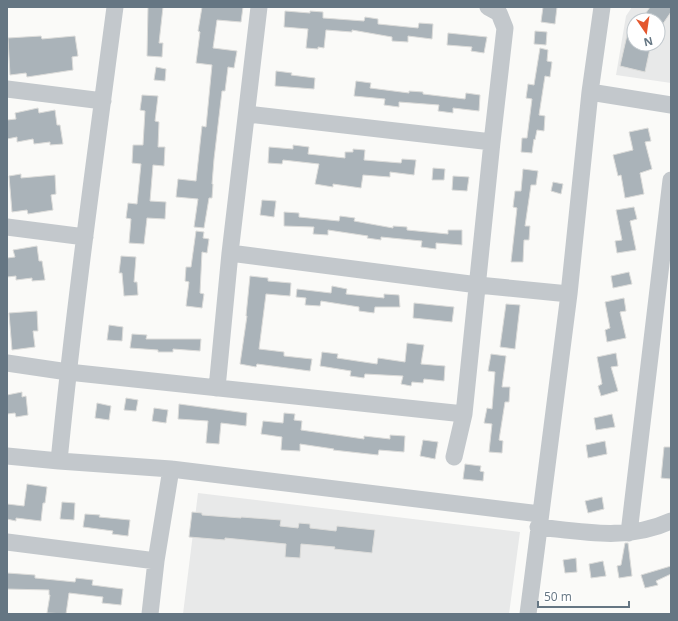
<svg xmlns="http://www.w3.org/2000/svg" width="678" height="621" viewBox="0 0 678 621" font-family="'Open Sans',sans-serif">
	<style>
		.built { fill: #e8e9e9; fill-rule: evenodd }
		.building { fill: #aab3b9; stroke: #dcdcda }
		.lines { fill: none; stroke-linecap: round; stroke-linejoin: round }
		.minor { stroke: #c3c8cc; stroke-width: 17 }
	</style>
	<rect width="100%" height="100%" fill="#fafaf8"/>
	<path class="built" d="M632,7H671V83L616,75L626,16ZM634,20H658V44H634Z
		M198,493L520,532L509,614H183Z"/>
	<path class="building" d="M148,7H163L159,43H163L162,57L147,56Z
		M202,7H243L241,22L217,20L213,48L237,51L234,68L228,67L225,91H222L214,159L212,184H213L212,198H209L204,228L194,227L198,199L176,197L178,179L196,181L202,126L206,127L212,65L196,63L200,32L198,31Z
		M543,7H557L555,24L541,22Z
		M650,7H671V12L658,31V20H641Z
		M285,11L310,13V11L323,12V18L364,21L365,17L378,19V24L418,28L419,23L433,24L432,39L408,36V42L392,41V37L352,30V32L326,30L324,48L318,47V49L306,48L308,29L284,27Z
		M630,22L634,23V44H651L645,72L620,66Z
		M535,31L547,32L546,45L534,44Z
		M448,33L487,37L484,53L471,51L472,47L447,45Z
		M41,36L42,39L75,36L78,56L72,57L73,70L27,77L26,73L10,75L8,38Z
		M540,48L548,50L547,61L552,62L550,77L545,76L539,115L545,116L544,131L537,130L535,140L534,139L532,153L521,152L522,138H527L532,99L526,98L528,84L534,85Z
		M156,67L166,69L165,81L154,80Z
		M276,71L292,73L291,75L315,78L314,89L275,86Z
		M356,81L371,83L370,88L409,93V91L423,92V94L465,99L466,93L480,95L479,111L453,108V113L438,111L439,105L399,102V107L384,105L385,99L354,96Z
		M142,95L158,96L155,121L159,122L158,147H165L164,166L153,165L150,201L166,202L165,219L147,218L144,244L129,243L131,219L126,218L128,203L137,204L141,164L132,163L133,145H143L145,111L140,110Z
		M38,108L39,113L55,110L57,125H60L63,144L50,145V142L34,144L33,139L17,142V137L7,139V120L16,119L15,113Z
		M648,128L651,141L645,142L652,169L640,173L644,194L625,198L621,175L618,176L613,155L633,150L629,132Z
		M293,145L309,147L308,154L345,158V152H353V149L365,150L364,160L401,163L402,159L416,160L414,175L390,172V177L363,175L361,188L333,184V187L315,184L319,164L283,160L282,164L268,163L269,147L293,149Z
		M433,168L445,169L444,180H432Z
		M523,169L538,171L536,185H531L525,226H530L529,240H524L523,262H511L517,208L513,207L515,191H521Z
		M21,174V178L55,175L56,194L51,195L53,210L28,214L27,210L12,212L9,176Z
		M453,176L469,177L467,191L452,190Z
		M553,182L563,184L561,194L551,191Z
		M262,200L276,201L274,217L260,215Z
		M634,207L637,219L630,221L636,250L617,253L615,241L622,240L616,210Z
		M284,212L299,213V217L339,221L340,216L355,218L354,221L393,228V226L407,227V230L448,234V230H462V245L436,243V249L421,247L422,241L381,237V240L367,238L368,236L328,230V235L313,234L314,227L284,226Z
		M196,231L204,232L203,238L209,239L207,253L202,252L200,293L204,294L202,308L186,306L189,282L185,281L186,267H191Z
		M37,246L39,261H42L45,280L32,281V278L16,280V276L7,277V258L15,257L13,250Z
		M121,256L136,257L134,282H137L138,295L124,296L122,273H119Z
		M629,272L632,284L613,288L611,276Z
		M250,276L268,278V281L291,283L290,296L266,294L259,349L284,352V356L312,359L310,371L257,364L256,367L240,364L247,316H246Z
		M332,286L347,289L346,294L384,298V294L399,295L400,307H375L374,313L359,311V307L321,301L320,306L305,305L306,298L296,297L297,289L331,293Z
		M624,298L626,311L620,312L626,338L607,342L605,330L610,328L605,302Z
		M414,303L454,307L452,322L413,318Z
		M506,304L520,305L515,349L500,347Z
		M37,311L38,331H33L35,347L12,350L9,313Z
		M109,325L123,327L122,341L107,340Z
		M132,334L147,335L146,339H201L200,351L173,349V352H158V350L130,348Z
		M407,343L424,345L421,364L445,366L444,381L424,379L423,383L412,382L411,386L401,384L403,376L365,374L364,378L350,376L351,371L320,366L322,352L338,354L337,358L377,364L378,358L405,362Z
		M616,353L618,366L611,367L618,391L601,396L598,386L602,384L597,357Z
		M491,354L506,356L502,387H510L509,402H505L499,440L503,441L502,453L489,452L492,424L484,423L487,408L492,409L495,372L488,371Z
		M22,392V397L26,396L28,415L16,417L15,413L7,414V395Z
		M126,398L138,400L136,411L124,410Z
		M97,403L111,406L109,420L95,418Z
		M179,404L247,413L246,426L221,423L219,444L206,443L208,421L178,419Z
		M154,408L168,410L166,423L152,421Z
		M284,413L295,414L294,420L302,421L301,430L364,439V436L390,439V435L405,436L404,452L379,450L378,455L333,450L334,449L300,444V451L281,450L282,437L261,434L263,421L283,423Z
		M612,414L615,427L596,430L594,418Z
		M423,440L438,442L435,459L420,456Z
		M605,441L607,454L588,458L586,445Z
		M664,447H671V479L661,478Z
		M465,464L481,466L480,471L484,472L483,481L463,479Z
		M27,484L47,487L45,503H43L41,521L16,518V521L7,519V504L24,506Z
		M602,497L604,509L588,513L585,501Z
		M62,502L75,503L74,520L60,519Z
		M192,512L202,513V515L241,518V517L281,520L280,526L298,528L299,523L310,524V528L336,531L337,526L375,530L372,553L334,549L335,547L301,544L300,558L285,557L286,544L225,538V540L189,537Z
		M85,514L100,515L99,517L130,520L128,536L112,534L113,531L83,527Z
		M625,543H628L632,576L619,578L617,566L621,565Z
		M576,558L577,572L565,573L563,560Z
		M603,561L606,576L591,578L589,564Z
		M671,566V574L656,581L658,585L645,588L641,575Z
		M7,573L35,575V578L75,582L76,578L93,580L92,585L123,589L121,605L102,603L103,597L69,593L66,614L47,613L50,595H49V590L7,589Z"/>
	<g class="lines">
		<path class="minor" d="M7,89L103,101
			M590,92L671,105
			M247,114L492,142
			M7,227L85,237
			M230,253L478,285L569,294
			M7,363L68,372L464,414
			M217,388L230,253L259,7
			M7,456L59,461L171,469L540,514
			M454,457L464,414L492,142L505,28L499,13L488,7
			M59,461C74,309 95,158 115,7
			M538,527C585,532 627,541 671,521
			M629,533L671,180
			M7,542L156,561
			M150,614L156,561L171,469
			M528,614L569,294L590,92L602,7"/>
	</g>
	<rect width="678" height="621" fill="none" stroke="#657683" stroke-width="16"/>
	<g transform="translate(646 32) rotate(167)"><circle r="19" fill="#ffffff" stroke="#c1c8cd"/>
	<path d="M0-3L7 15L0 10L-7 15Z" fill="#e4572e"/>
	<text y="-6" font-size="11" font-weight="bold" text-anchor="middle" fill="#657683">N</text>
	</g>
	<path d="M538 601v6h91v-6" fill="none" stroke="#657683" stroke-width="2"/>
	<text x="544" y="601" font-size="12" fill="#657683" stroke="#ffffff" stroke-width="3" paint-order="stroke">50 m</text>
</svg>
